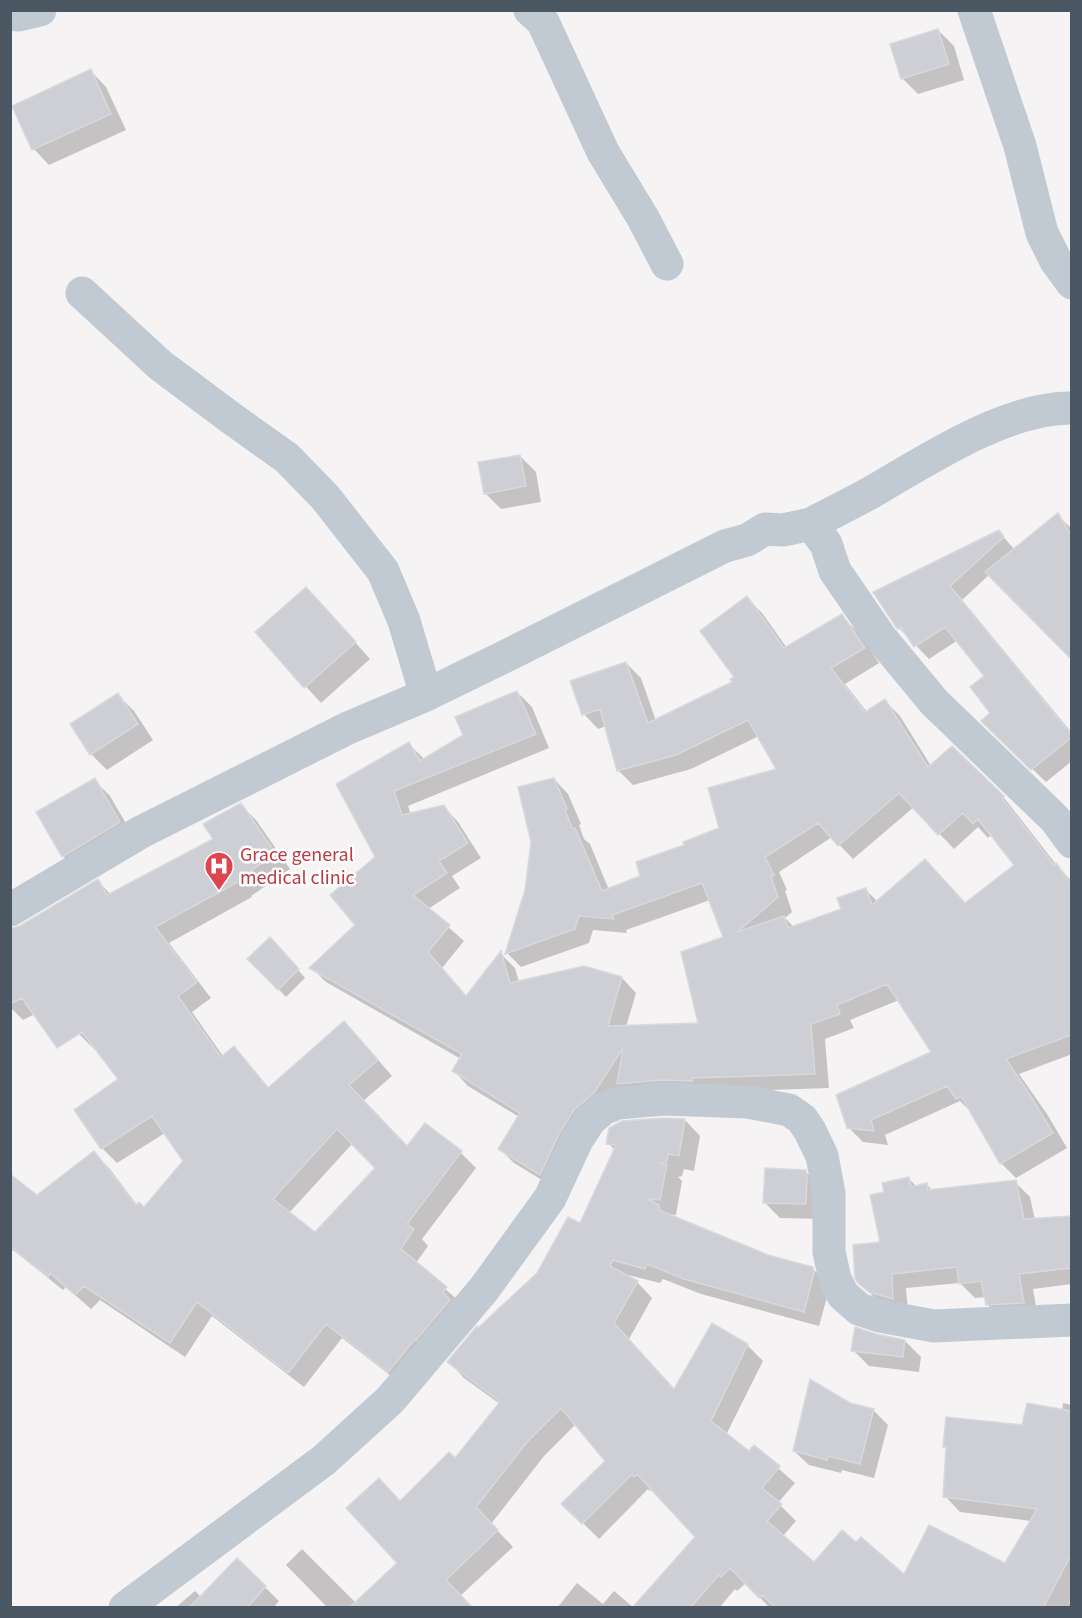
<svg xmlns="http://www.w3.org/2000/svg" width="1082" height="1618" viewBox="0 0 1082 1618" font-family="'Source Sans 3',sans-serif">
	<style>
		.shadow { fill: #0003; fill-rule: evenodd }
		.building { fill: #cdcfd5; stroke: #d7d9de; stroke-width: 1.5; fill-rule: evenodd }
		.lines { fill: none; stroke-linecap: round; stroke-linejoin: round }
		.minor { stroke: #c1cad2; stroke-width: 33 }
		.labels { text-anchor: middle; dominant-baseline: central; stroke-width: 5; stroke-linejoin: round; paint-order: stroke }
		.health-label { font-size: 20px; fill: #be3a42; stroke: #fff; text-anchor: start }
	</style>
	<rect width="100%" height="100%" fill="#f5f3f3"/>
	<path class="shadow" d="M938,30L954,46L964,80L918,94L902,78Z
		M91,71L106,87L126,130L49,165L34,149Z
		M520,456L536,472L541,502L501,509L485,493Z
		M1057,515L1072,529V657L990,574L962,600L1072,733V761L1046,782L983,721L992,713L986,677L958,640L929,659L899,628L999,532L1015,550Z
		M747,598L762,613L787,648L841,616L856,630L879,663L845,684L867,712L885,701L900,716L931,766L952,748L1005,799L1058,867L1072,881V1054L1019,1074L1047,1114L1067,1148L1016,1178L1001,1163L973,1114L960,1101L885,1135L888,1145L863,1142L848,1127L933,1052L899,1000L850,1020L854,1028L825,1039L829,1088L707,1092L622,1087L555,1188L514,1163L499,1148L519,1117L468,1086L454,1071L461,1059L326,982L312,968L357,925L377,857L338,784L409,744L425,760L465,736L517,692L532,707L549,748L408,806L411,815L444,807L458,822L481,858L452,876L460,888L428,909L464,941L442,968L467,997L501,954L515,968L519,982L622,978L636,993L626,1027L700,1025L725,938L710,900L626,930L627,933L593,930L589,943L521,967L507,953L526,891L554,779L568,794L581,824L579,825L584,839L590,844L609,890L642,877L686,846L721,829L778,770L759,736L691,769L633,785L618,770L606,726L598,729L584,714L626,663L641,678L656,721L734,683L736,678ZM914,807L954,849L978,827L988,838L992,834L1016,865L966,905L878,902L866,890L843,910L794,927L785,918L792,912L785,891L787,890L779,872L832,837L853,859Z
		M322,605L370,659L321,703L257,633Z
		M118,695L134,711L153,740L107,770L91,754Z
		M94,780L110,796L135,839L79,872L63,856L38,812Z
		M241,805L256,820L290,869L251,896L252,897L169,943L211,998L192,1012L223,1056L234,1048L270,1089L359,1038L392,1076L363,1101L408,1148L461,1153L476,1168L422,1239L428,1246L416,1263L461,1303L404,1386L342,1338L304,1387L212,1316L185,1357L100,1300L91,1309L66,1287L63,1290L13,1250L10,1252V1177L37,1197L94,1153L109,1168L138,1206L144,1209L185,1161L165,1133L117,1163L102,1148L120,1080L96,1047L94,1049L68,1023L35,1014L23,1020L10,1007V930L20,927L98,881L111,895L215,840ZM353,1143L377,1168L316,1234L289,1213Z
		M278,946L305,978L286,997L250,959Z
		M685,1120L700,1136L694,1171L684,1169L682,1176L678,1177L682,1181L676,1215L665,1214L748,1251L812,1268L828,1284L829,1290L819,1326L701,1294L663,1279L660,1283L628,1275L627,1277L637,1282L652,1298L629,1339L674,1391L747,1345L763,1361L726,1435L749,1453L754,1447L795,1483L778,1503L796,1521L782,1537L814,1565L905,1576L1005,1565L1031,1521L960,1512L945,1496L947,1448L945,1446L1024,1427L1062,1411L1063,1403L1072,1405V1598L1069,1603L1072,1604V1608H770L746,1583L737,1591L735,1589L719,1608H634L697,1537L653,1489L650,1491L648,1489L599,1539L564,1504L607,1461L576,1424L544,1456L491,1524L513,1547L460,1596L472,1608H328L286,1565L302,1549L356,1603L399,1563L400,1503L456,1460L500,1404L464,1378L449,1362L479,1329L538,1274L581,1225L615,1150L608,1143Z
		M805,1171L821,1187L822,1219L780,1218L764,1202Z
		M909,1179L917,1187L927,1185L933,1191L1015,1182L1030,1197L1035,1220L1059,1218L1072,1231V1235L1059,1241L1072,1240V1284L1033,1289L1038,1318L1002,1319L987,1304L986,1297L975,1298L960,1283L906,1288L908,1313L875,1298L859,1282L882,1243L886,1193Z
		M905,1341L921,1357L919,1372L869,1366L853,1350Z
		M853,1405L873,1410L888,1425L874,1478L842,1470L841,1473L809,1465L794,1451Z
		M237,1560L279,1601L273,1608H175L195,1591L201,1597Z
		M577,1583L603,1604L614,1591L634,1608H557Z"/>
	<path class="building" d="M938,29L949,64L901,79L890,44Z
		M91,69L111,114L32,150L12,106Z
		M520,455L526,486L484,494L478,462Z
		M1058,513L1071,535V659L985,572Z
		M999,530L1004,537L950,586L1071,734V738L1031,770L981,721L990,713L970,687L984,676L945,627L914,647L901,627L898,629L896,627L873,592Z
		M306,587L356,642L304,688L255,632Z
		M747,596L784,648L842,614L865,648L831,668L865,712L885,699L928,767L952,746L1004,796L1002,798L1054,865L1056,863L1071,883V1035L1006,1059L1032,1098L1053,1133L1000,1164L961,1096L956,1099L947,1086L871,1120L874,1131L847,1128L836,1095L931,1052L887,984L837,1005L840,1014L811,1024L815,1074L692,1078V1081L662,1080L617,1084L623,1048L594,1093L574,1110L560,1132L540,1175L498,1149L520,1113L452,1071L462,1054L309,968L355,925L330,895L375,857L336,784L409,742L420,761L463,735L455,717L517,691L536,734L394,791L402,815L444,805L468,843L439,861L447,873L413,895L450,925L428,952L466,996L501,951L510,983L584,966L622,977L608,1026L698,1023L681,952L723,937L702,883L612,915L614,919L579,916L575,929L505,954L525,890L531,842L518,787L554,778L567,809L565,810L572,828H575L602,891L640,876L636,862L684,845L683,842L719,828L708,788L776,769L748,720L676,755L617,771L600,709L582,715L570,681L626,662L648,723L732,682L730,679L734,677L700,631ZM899,793L938,835L963,813L973,824L978,819L1014,865L965,903L925,859L872,905L866,888L837,898L841,909L788,928L784,916L737,932L778,897L771,876L774,875L765,857L818,823L838,846Z
		M118,693L138,724L90,755L70,724Z
		M95,778L120,822L62,857L36,812Z
		M241,803L276,854L237,880L238,882L155,927L197,982L178,996L221,1057L234,1046L268,1088L344,1021L378,1060L349,1085L407,1146L425,1123L462,1151L407,1224L414,1229L401,1249L447,1287L443,1292L450,1300L416,1340L415,1339L388,1372L326,1324L288,1373L197,1302L170,1343L84,1286L75,1295L50,1273L48,1277L10,1246V1174L37,1195L94,1151L136,1205L139,1202L144,1207L183,1161L152,1116L101,1149L74,1110L118,1079L82,1032L57,1048L22,998L10,1004V929L20,926L98,879L107,895L213,839L203,824ZM337,1129L375,1168L315,1232L273,1199Z
		M270,937L299,969L278,990L247,959Z
		M664,1118L685,1119L679,1156L668,1154L667,1161L659,1164H667L660,1200L647,1199L659,1205V1210L768,1255L813,1267L814,1273L804,1312L684,1279L647,1264L645,1269L613,1260L610,1266L638,1281L614,1323L674,1389L712,1323L748,1344L711,1421L749,1451L754,1445L780,1466L762,1488L782,1504L767,1521L814,1562L842,1530L856,1542L861,1537L904,1574L929,1525L1005,1563L1037,1509L943,1497L946,1447H943L946,1417L1022,1425L1027,1403L1071,1411V1555L1043,1608H776L762,1595L759,1598L730,1568L721,1577L719,1575L690,1608H632L695,1537L637,1474L634,1477L632,1474L582,1524L561,1504L605,1461L561,1408L528,1441L476,1507L498,1530L446,1580L473,1608H349L397,1563L346,1508L379,1478L400,1501L449,1452L455,1458L500,1402L447,1362L477,1326L479,1327L537,1273L568,1217L580,1223L616,1145L606,1144L609,1128L622,1121Z
		M765,1168L806,1170L807,1180L806,1204L763,1203Z
		M909,1177L911,1187L927,1183L928,1190L1016,1180L1024,1219L1071,1216V1268L1019,1274L1024,1303L986,1305L981,1281L959,1284L957,1267L892,1274L893,1299L869,1292L858,1283L855,1278L853,1245L880,1242L870,1195L884,1192L882,1183Z
		M855,1327L876,1334L905,1340L903,1357L851,1351Z
		M810,1379L850,1403L874,1409L860,1464L828,1456L827,1460L793,1451Z
		M237,1558L266,1586L247,1608H189Z"/>
	<g class="lines">
		<path class="minor" d="M530,10L543,22L603,152L643,218L667,264
			M974,10L1020,146L1042,233L1056,261L1072,283
			M10,14L19,15L40,10
			M82,293L160,365L231,418L287,458L325,497L383,571L404,621L426,695
			M811,524C833,512 855,502 877,489C930,458 1008,407 1072,408
			M10,910L141,832L348,728L426,695L510,654L725,546L747,540L765,529L783,530L811,524L826,544L835,571L881,638L934,702L1055,819L1072,842
			M125,1608L324,1460L390,1400L484,1289L550,1198L577,1140L590,1120L603,1109L618,1103L664,1099L748,1102L789,1110L802,1119L810,1131L822,1156L829,1193V1252L835,1279L843,1295L859,1309L880,1316L934,1326L1072,1320"/>
	</g>
	<defs>
		<g id="hospital-pin" transform="scale(1.5)"><path d="M0 17L-7.5 6A9.5 9.5 0 1 1 7.5 6Z" fill="#e0444e" stroke="#fff"/><path d="M-5-5h3v3.5h4V-5h3V5h-3V1.5h-4V5h-3Z" fill="#fff"/></g>
	</defs>
	<g fill-rule="evenodd">
		<use href="#hospital-pin" x="219" y="866"/>
	</g>
	<g class="labels">
		<g class="health-label">
			<text x="240" y="855">Grace general<tspan x="240" dy="23">medical clinic</tspan></text>
		</g>
	</g>
	<rect width="1082" height="1618" fill="none" stroke="#4a5661" stroke-width="24"/>
</svg>
